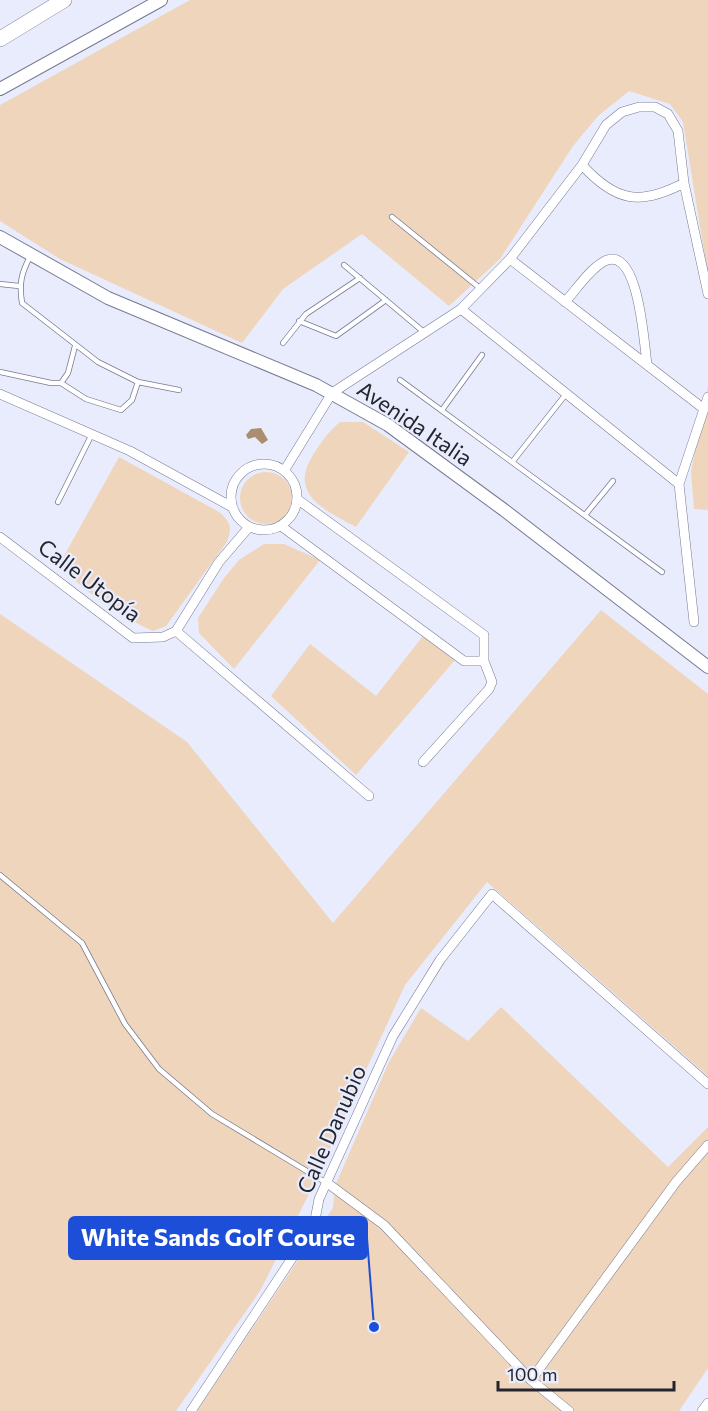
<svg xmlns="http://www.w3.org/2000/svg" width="708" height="1411" viewBox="0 0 708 1411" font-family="Commissioner,sans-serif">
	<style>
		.green { fill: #efd5bb }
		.water { fill: #ab8d6f }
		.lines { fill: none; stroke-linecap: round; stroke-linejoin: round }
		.service-casing { stroke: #777a92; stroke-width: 6 }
		.minor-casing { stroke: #777a92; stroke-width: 10 }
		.tertiary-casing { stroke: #777a92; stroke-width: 14 }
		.trunk-casing { stroke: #777a92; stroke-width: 16 }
		.service { stroke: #fff; stroke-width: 4.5 }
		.minor { stroke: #fff; stroke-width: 9 }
		.tertiary { stroke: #fff; stroke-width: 12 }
		.trunk { stroke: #fff; stroke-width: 15 }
		.labels { text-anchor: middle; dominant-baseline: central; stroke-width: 4.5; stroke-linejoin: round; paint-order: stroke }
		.street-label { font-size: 22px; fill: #24252f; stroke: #e9ecfc }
		.leader { fill: none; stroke: #1d4ed8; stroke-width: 2 }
		.callout-dot { fill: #1d4ed8; stroke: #e9ecfc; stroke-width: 2 }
		.callout { fill: #1d4ed8; stroke: #1d4ed8; stroke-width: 2 }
		.callout-label { font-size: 24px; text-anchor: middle; font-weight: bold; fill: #fff }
	</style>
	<rect width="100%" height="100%" fill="#e9ecfc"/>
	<path class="green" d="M190,0H708V275L683,122L670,104L629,91L598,116L573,146L500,259L449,306L362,234L283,289L242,343L60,259L0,221V105Z
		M708,387V510L694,509L691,472Z
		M340,422H363L409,452L356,527C325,510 288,495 313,455C321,442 329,431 340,422Z
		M119,457L219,512C231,522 233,529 226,543L166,626L153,631C119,616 84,591 59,565Z
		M240 498a26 26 0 1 1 52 0a26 26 0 1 1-52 0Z
		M264,544H284L320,560L234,669L199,633L198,618L224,578L239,560Z
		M601,610L708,694V1076L487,882L405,985L309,1194L260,1291L176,1411H0V614L187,742L333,923Z
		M423,636L455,660L356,775L271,696L310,644L376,696Z
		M501,1007L668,1167L708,1127V1368L679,1411H197L333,1208L335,1186L389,1062L421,1008L468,1041Z"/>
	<path class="water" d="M261,428L268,440L262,444L255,437L248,439L246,435L251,429Z"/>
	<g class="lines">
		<g class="service-casing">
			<path id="service" d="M392,217L481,289
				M31,255C21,273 19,284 22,303L98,362L138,382L179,390
				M344,265L425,333
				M0,284L19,286
				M299,321L336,336L386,300
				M283,343L306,314L360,278
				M0,372L51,383H61L68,373L75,346
				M400,380L662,572
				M61,383L86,399L121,410L132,400L138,382
				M442,410L482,355
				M513,461L566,394
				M58,502L92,434
				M585,515L613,481
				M0,875L82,943L125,1024L159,1069L212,1114L325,1182"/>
		</g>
		<g class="minor-casing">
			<path id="minor" d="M582,165C616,202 640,206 684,183
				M510,259L704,409
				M565,302C577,289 588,271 603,262C639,241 644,345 647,364
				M461,309L510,259L582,165L606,125L622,112L639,107H655L668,114L678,131L684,183L708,294
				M0,394L130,451L232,507
				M231 497a33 33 0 1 1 66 0a33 33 0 1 1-66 0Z
				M284,471L332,393L461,309L679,484L694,622
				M679,484L708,397
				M297,499L484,635V661L492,682L489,689L423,762
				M281,526L464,661H484
				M0,537L133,638L163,637L176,631L219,562L249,527
				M176,631L369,796
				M326,1182L384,1225L531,1380L569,1411
				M531,1380L676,1182L708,1145
				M191,1411L314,1225L319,1199L393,1036L440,960L492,894L708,1084
				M702,1411L708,1403"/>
		</g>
		<g class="tertiary-casing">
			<path id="tertiary" d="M0,89L161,0
				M0,237L108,298L316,385L388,425L504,510L708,667"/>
		</g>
		<g class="trunk-casing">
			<path id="trunk" d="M0,39L64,0"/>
		</g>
		<use href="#service" class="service"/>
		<use href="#minor" class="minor"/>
		<use href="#tertiary" class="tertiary"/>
		<use href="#trunk" class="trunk"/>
	</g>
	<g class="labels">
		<g class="street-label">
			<text transform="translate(415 423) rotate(34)">Avenida Italia</text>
			<text transform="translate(90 580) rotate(37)">Calle Utopía</text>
			<text transform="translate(331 1129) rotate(-66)">Calle Danubio</text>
		</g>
	</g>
	<path class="leader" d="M374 1327L367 1238"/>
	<circle class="callout-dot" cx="374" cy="1327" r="6"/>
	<rect class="callout" x="69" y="1217" width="298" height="42" rx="6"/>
	<g class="callout-label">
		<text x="218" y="1246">White Sands Golf Course</text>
	</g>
	<path d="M498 1381v9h176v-9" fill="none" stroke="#24252f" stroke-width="3"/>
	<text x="507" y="1381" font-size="18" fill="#24252f" stroke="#e9ecfc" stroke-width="4.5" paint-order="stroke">100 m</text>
</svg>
